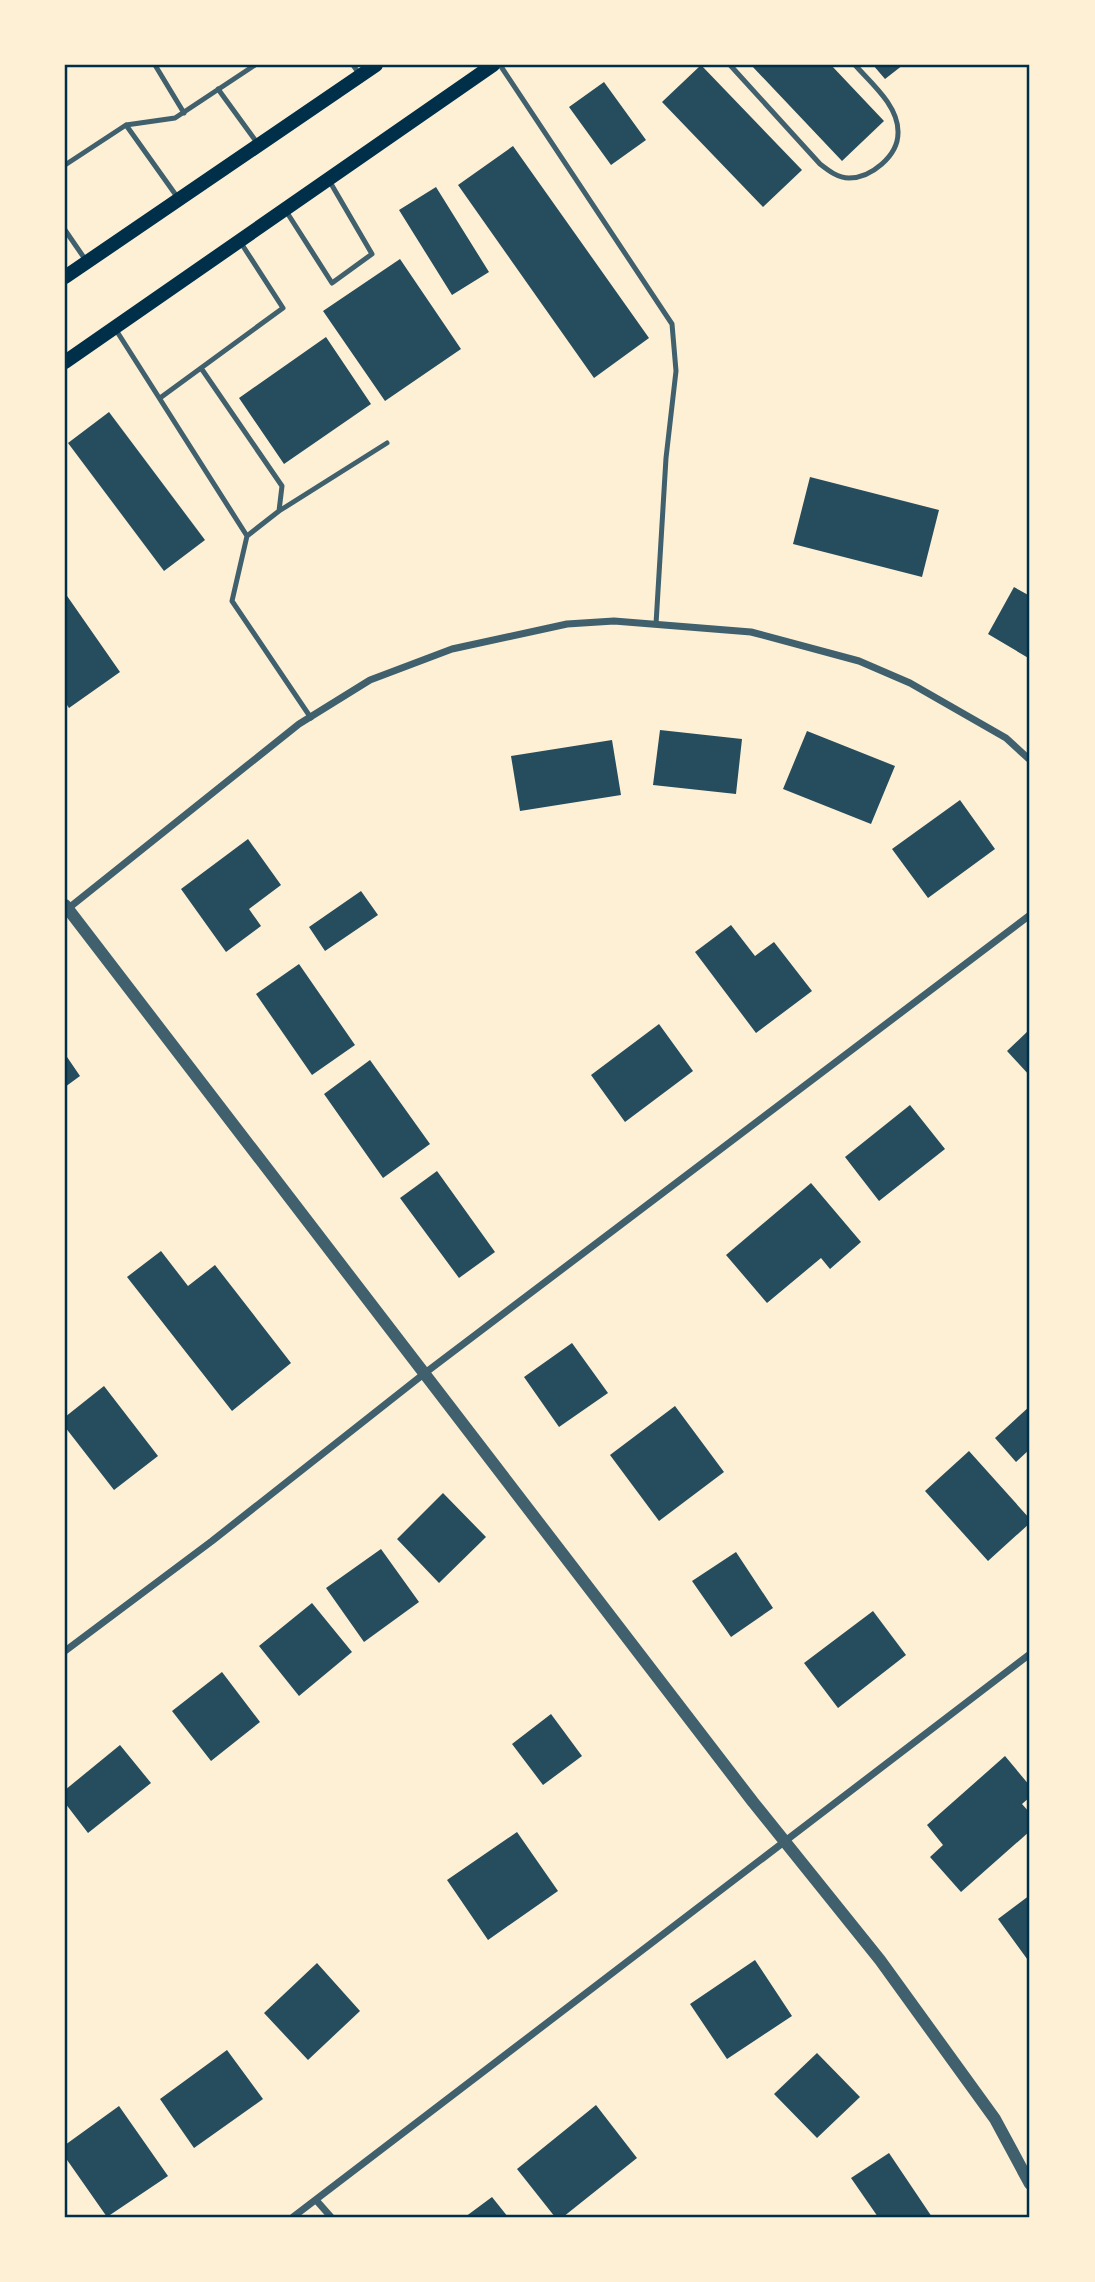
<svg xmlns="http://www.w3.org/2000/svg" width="1095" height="2282" viewBox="0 0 1095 2282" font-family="'Crimson Pro',serif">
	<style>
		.building { fill: #264d5e }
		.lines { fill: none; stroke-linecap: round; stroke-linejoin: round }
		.service { stroke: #3f606c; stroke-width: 5 }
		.minor { stroke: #3f606c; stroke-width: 7 }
		.tertiary { stroke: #3f606c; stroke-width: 12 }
		.secondary { stroke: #003049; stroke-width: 14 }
		.neatline { fill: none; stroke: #003049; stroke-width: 2.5 }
	</style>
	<rect width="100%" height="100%" fill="#fdf0d5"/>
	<path class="building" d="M701,65L802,170L763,207L662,102Z
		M751,65H831L884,121L842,161Z
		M873,65H903L885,79Z
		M604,82L646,140L611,165L569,107Z
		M513,146L649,338L594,378L458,185Z
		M436,187L489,272L452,295L399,210Z
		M400,259L461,349L385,401L323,311Z
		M326,337L371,404L284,464L239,398Z
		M109,412L205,540L164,571L68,443Z
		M810,477L939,510L922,577L793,544Z
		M1014,587L1030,596V659L988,634Z
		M65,593L120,672L69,708L65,702Z
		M660,730L742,739L736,794L653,785Z
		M807,731L895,766L871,824L783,789Z
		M612,740L621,795L520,811L511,756Z
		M960,800L995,849L928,898L892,849Z
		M248,839L281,885L249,909L261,926L226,952L181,889Z
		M361,891L378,915L325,951L309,927Z
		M731,925L755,956L774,942L812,991L756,1033L695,952Z
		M299,964L355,1045L312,1075L256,994Z
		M659,1024L693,1071L625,1122L591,1075Z
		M1030,1029V1076L1007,1051Z
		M65,1054L80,1076L65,1087Z
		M370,1060L430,1144L383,1178L324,1094Z
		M910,1105L945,1149L879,1201L845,1157Z
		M437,1171L495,1252L459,1278L400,1198Z
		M811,1183L861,1242L830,1269L821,1258L767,1303L726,1255Z
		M161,1251L188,1286L215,1265L291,1363L232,1411L127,1277Z
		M572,1343L608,1393L559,1427L524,1377Z
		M104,1386L158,1456L114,1490L65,1427V1417Z
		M675,1406L724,1472L659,1521L610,1455Z
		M1030,1406V1449L1016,1462L995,1438Z
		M969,1451L1030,1519V1523L988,1561L925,1491Z
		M443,1493L486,1537L439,1583L397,1539Z
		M381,1549L419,1602L364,1642L326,1588Z
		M736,1552L773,1608L731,1637L692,1581Z
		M312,1603L352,1652L299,1696L259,1646Z
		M873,1611L906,1655L838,1708L804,1663Z
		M222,1672L260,1722L211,1761L172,1711Z
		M551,1714L582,1756L543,1785L512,1744Z
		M120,1745L151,1783L88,1833L65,1803V1790Z
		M1005,1756L1030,1786V1797L1022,1804L1030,1813V1831L961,1892L930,1857L943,1845L927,1825Z
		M517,1832L558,1891L488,1940L447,1880Z
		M1030,1895V1963L998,1919Z
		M755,1960L792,2016L727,2059L690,2004Z
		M317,1963L360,2011L308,2060L264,2013Z
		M227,2050L263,2099L194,2148L160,2099Z
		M817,2053L860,2097L817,2138L774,2094Z
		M596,2105L637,2158L563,2217H555L517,2169Z
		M119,2106L168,2176L107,2217L65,2157V2145Z
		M889,2153L932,2217H878L851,2178Z
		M492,2197L508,2217H465Z"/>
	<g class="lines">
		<path class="service" d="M155,65L184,113
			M353,65L360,75
			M500,65L672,324L676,371L666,458L656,624
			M730,65L820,164C829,171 838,178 849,178C871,178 898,156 898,133C899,106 871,83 855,65
			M218,89L258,144
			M126,125L178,198
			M65,165L126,125L175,118L255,65
			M286,211L332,283L372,254L330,182
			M65,230L87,262
			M116,330L247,536L232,601L311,718
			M201,368L282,486L279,511
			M160,398L283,308L241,243
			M247,536L279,511L387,443"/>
		<path class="minor" d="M65,911L299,724L370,680L452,649L567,624L614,621L751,632L859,661L910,683L1006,738L1030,760
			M65,1651L212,1541L425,1373L1030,915
			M316,2200L331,2217
			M293,2217L1030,1654"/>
		<path class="tertiary" d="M65,905L753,1802L880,1960L995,2119L1030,2184"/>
		<path class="secondary" d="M65,277L376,65
			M65,362L493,65"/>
	</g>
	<rect width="1095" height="2282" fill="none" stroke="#fdf0d5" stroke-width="133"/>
	<rect x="66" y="66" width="962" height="2150" class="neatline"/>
</svg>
